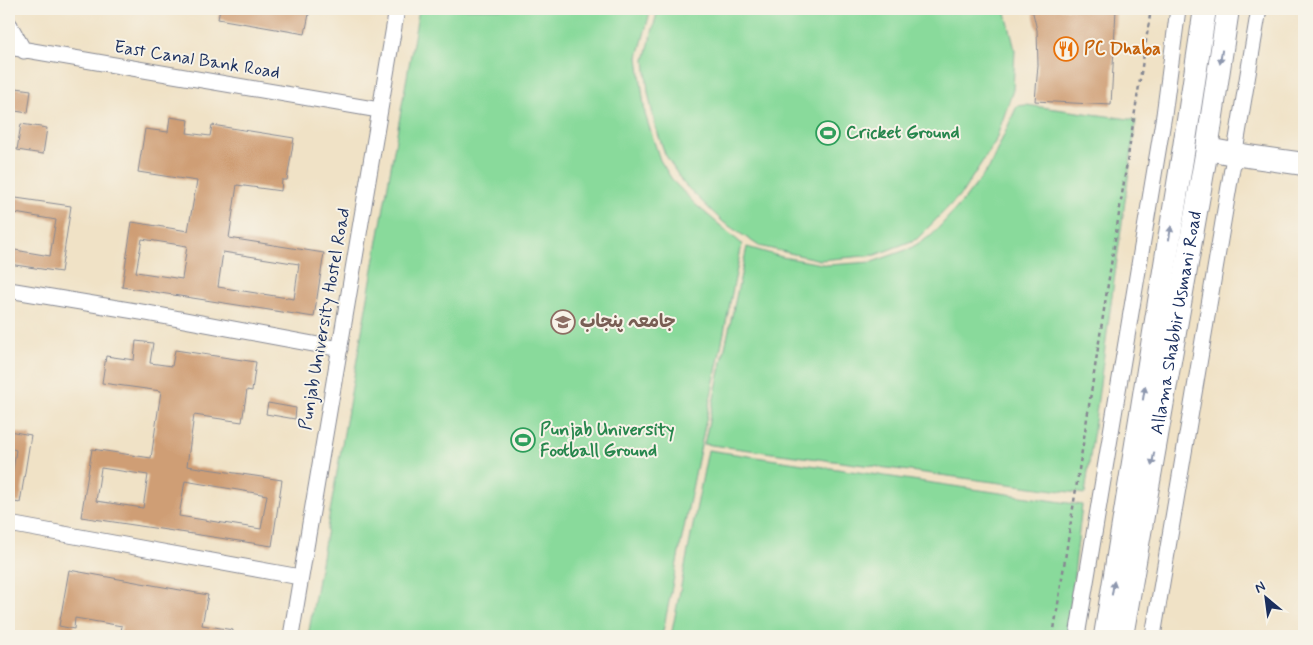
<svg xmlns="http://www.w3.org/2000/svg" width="1313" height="645" viewBox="0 0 1313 645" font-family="Mynerve,'Playpen Sans Arabic',sans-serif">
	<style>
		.green { fill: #89da9b; stroke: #52847c }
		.building { fill: #cf9e75; fill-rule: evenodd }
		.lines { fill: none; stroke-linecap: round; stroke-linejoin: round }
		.street-casing { stroke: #868892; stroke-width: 17 }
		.secondary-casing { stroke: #868892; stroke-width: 24 }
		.path { stroke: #868892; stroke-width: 2.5; stroke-dasharray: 4 4; stroke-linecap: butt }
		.street { stroke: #fff; stroke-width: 15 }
		.secondary { stroke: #fff; stroke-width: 22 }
		.oneway { fill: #8d97ae }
		.labels { text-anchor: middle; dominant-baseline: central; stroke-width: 4; stroke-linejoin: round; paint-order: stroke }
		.food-label { font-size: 18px; font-weight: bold; fill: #c56008; stroke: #f7f3e8; text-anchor: start }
		.street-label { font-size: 18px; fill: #1b2f5e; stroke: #f7f3e8 }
		.leisure-label { font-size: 18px; font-weight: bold; fill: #27864d; stroke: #f7f3e8; text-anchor: start }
		.education-label { font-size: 18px; font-weight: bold; fill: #785e54; stroke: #f7f3e8; text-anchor: start }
	</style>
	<rect width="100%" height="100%" fill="#f7f3e8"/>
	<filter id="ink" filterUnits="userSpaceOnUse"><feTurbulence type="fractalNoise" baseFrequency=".02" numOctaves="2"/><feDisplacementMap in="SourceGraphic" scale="10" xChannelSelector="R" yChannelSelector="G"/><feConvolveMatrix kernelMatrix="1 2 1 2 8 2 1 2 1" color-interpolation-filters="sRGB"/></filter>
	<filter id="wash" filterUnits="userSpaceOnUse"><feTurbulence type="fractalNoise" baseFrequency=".0096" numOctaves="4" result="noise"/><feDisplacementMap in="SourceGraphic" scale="20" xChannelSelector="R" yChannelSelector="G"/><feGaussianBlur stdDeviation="1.12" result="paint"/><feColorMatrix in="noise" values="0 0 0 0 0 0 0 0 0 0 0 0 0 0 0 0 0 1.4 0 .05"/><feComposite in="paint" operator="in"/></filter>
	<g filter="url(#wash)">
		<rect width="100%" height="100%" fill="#f0e2c6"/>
		<path class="green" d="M419,9H651L638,57L645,114L660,160L673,181L695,204L742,244L662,636H308Z
			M658,9H1005L1015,50L1013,90L995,142L962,193L917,239L875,255L820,260L759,246L723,222L683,183L665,154L655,125L648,92L645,60Z
			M1026,105L1136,120L1085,494L704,444L747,247L782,257L828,265L872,262L909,249L932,235L964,200L989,168L1017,106Z
			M708,450L1082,505L1067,636H671Z"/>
		<g id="blocks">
			<path class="building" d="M220,9H310L305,34L218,19Z
				M1032,9H1116L1111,105L1035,101L1038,65L1037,30Z
				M9,87L31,90L28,113L9,110Z
				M170,117L189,120L187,133L210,136L212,125L294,138L287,180H282L281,191L237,185L229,238L324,253L314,317L122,287L132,222L188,231L197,181L138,172L145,129L168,132ZM142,239L187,246L182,279L136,272ZM223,252L299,264L294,299L218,287Z
				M21,124L47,128L43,154L17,150Z
				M9,197L71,206L61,272L9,264V249L50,256L56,220L9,212Z
				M136,341L153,343L150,363L172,366L175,350L256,362L252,391L247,390L242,422L194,415L187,466L282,480L272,546L81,517L92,449L151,458L161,391L102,383L106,356L134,360ZM101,468L148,475L143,508L96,501ZM185,481L267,495L261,529L179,516Z
				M268,403L296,408L295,419L266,414Z
				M9,431L31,435L20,503L9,501V484H11L16,450L9,448Z
				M69,570L208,595L202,625L233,630L232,636H120L122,626L75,618L74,629L59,626Z"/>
		</g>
	</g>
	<g filter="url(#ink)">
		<use href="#blocks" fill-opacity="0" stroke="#868892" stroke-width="1"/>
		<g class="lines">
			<g class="street-casing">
				<path id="street" d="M9,24L24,51
					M9,47L379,110
					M9,290L147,313L340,349
					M9,524L300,577
					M291,636L397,9
					M1077,636L1164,115L1178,9
					M1153,636L1259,9"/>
			</g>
			<g class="secondary-casing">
				<g id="secondary">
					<path d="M1207,149L1234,154L1304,164"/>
					<path d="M1105,636L1184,147L1205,9"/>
					<path id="s1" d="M1122,636L1207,149L1228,9"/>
				</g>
			</g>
			<path class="path" d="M1053,636L1151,9"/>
			<use href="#street" class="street"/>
			<use href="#secondary" class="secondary"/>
		</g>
		<defs><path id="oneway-solid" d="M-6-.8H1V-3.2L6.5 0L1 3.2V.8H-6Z" transform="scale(1.25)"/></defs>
		<g class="oneway">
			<use href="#oneway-solid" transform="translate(1221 57) rotate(99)"/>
			<use href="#oneway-solid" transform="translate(1170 233) rotate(-81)"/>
			<use href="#oneway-solid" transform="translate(1144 393) rotate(-81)"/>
			<use href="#oneway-solid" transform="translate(1153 459) rotate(100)"/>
			<use href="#oneway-solid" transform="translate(1113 588) rotate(-81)"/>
		</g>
	</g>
	<defs>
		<g id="restaurant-ring" transform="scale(1.25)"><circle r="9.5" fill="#f7f3e8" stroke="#e8710a" stroke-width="1.5"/><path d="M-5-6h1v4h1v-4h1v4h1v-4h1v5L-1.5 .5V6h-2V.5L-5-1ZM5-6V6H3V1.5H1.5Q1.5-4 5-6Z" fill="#e8710a"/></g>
		<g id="stadium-ring" transform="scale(1.25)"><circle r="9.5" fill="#f7f3e8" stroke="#2e9e5b" stroke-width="1.5"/><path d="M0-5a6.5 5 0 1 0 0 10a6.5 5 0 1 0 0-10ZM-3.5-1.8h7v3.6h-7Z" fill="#2e9e5b"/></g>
		<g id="university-ring" transform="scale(1.25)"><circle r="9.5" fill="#f7f3e8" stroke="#8d6e63" stroke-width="1.5"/><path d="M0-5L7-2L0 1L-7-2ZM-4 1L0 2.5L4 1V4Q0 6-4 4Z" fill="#8d6e63"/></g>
	</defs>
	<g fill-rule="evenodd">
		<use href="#restaurant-ring" x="1066" y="49"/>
		<use href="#stadium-ring" x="828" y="133"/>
		<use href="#university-ring" x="563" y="322"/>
		<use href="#stadium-ring" x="523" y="440"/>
	</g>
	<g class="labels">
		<g class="food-label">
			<text x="1084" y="49">PC Dhaba</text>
		</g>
		<g class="street-label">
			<text transform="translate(197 60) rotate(9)">East Canal Bank Road</text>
			<text transform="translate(325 319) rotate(-80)">Punjab University Hostel Road</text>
			<text stroke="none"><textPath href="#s1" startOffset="318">Allama Shabbir Usmani Road</textPath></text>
		</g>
		<g class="leisure-label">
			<text x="846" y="133">Cricket Ground</text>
			<text x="540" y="430">Punjab University<tspan x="540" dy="21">Football Ground</tspan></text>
		</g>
		<g class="education-label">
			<text x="580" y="322">جامعہ پنجاب</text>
		</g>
	</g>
	<rect width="1313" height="645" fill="none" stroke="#f7f3e8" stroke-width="30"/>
	<g transform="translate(1266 598) rotate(331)" stroke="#f7f3e8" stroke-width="4" paint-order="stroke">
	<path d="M0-4L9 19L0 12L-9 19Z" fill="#1b2f5e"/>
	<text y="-8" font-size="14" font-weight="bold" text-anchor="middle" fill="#1b2f5e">N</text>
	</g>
</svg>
